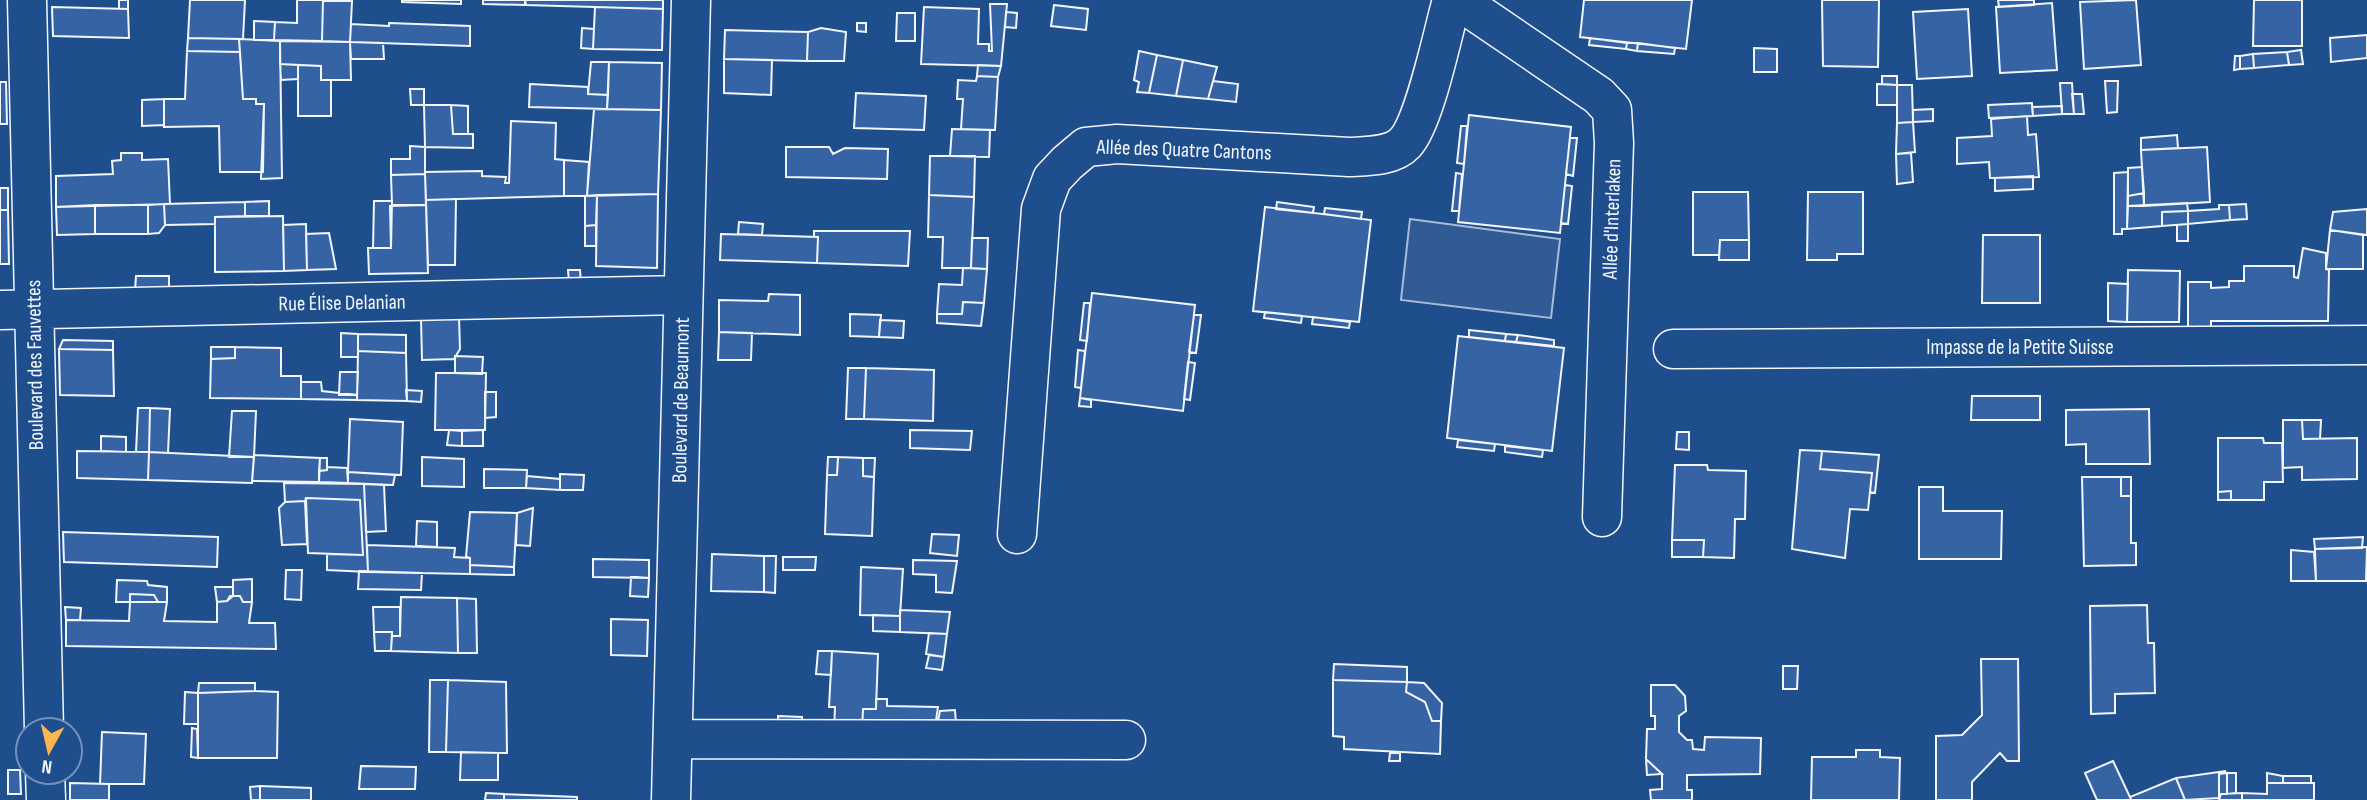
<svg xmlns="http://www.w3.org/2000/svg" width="2367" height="800" viewBox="0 0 2367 800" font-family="'Sofia Sans Condensed',sans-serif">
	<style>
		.built { fill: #305b95; stroke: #a8bbd7; stroke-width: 2 }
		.building { fill: #3563a3; stroke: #f2f6ff; stroke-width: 2 }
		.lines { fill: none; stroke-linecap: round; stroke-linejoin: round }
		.minor-casing { stroke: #f2f6ff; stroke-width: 41 }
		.minor { stroke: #1f4e8c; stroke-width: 38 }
		.labels { text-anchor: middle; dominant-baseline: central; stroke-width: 5; stroke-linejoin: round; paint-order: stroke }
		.street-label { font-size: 21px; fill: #f2f6ff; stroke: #1f4e8c }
	</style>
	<rect width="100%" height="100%" fill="#1f4e8c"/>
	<path class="built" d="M1410,219L1560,239L1551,318L1401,300Z"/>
	<path class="building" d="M119,0H128V9H119Z
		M190,0H245L243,39L188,38Z
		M297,0H323L322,41L274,40L275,22L297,23Z
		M402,0H461V4L402,2Z
		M483,0H525V5L483,4Z
		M525,0H663V9L526,5Z
		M1584,0H1692L1686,49L1580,37Z
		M1822,0H1879L1878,67L1823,66Z
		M1998,0H2034V5L1999,7Z
		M2136,0L2141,65L2084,69L2080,2Z
		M2254,0H2302V46H2253Z
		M323,1H352L350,42L322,41Z
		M2052,3L2057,70L2000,73L1996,7Z
		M990,4H1007L1001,66L921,64L924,7L979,9L978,44H989V51H992Z
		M1054,5L1088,9L1086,30L1051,26Z
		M52,7L128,9L129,38L53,36Z
		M595,7L663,9L662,50L593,49Z
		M1968,9L1972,76L1917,79L1913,12Z
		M1006,12L1017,13L1016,28L1005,27Z
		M897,13H915V41H896Z
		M254,21L275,22L274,40H254Z
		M389,23L470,26V46L350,42L351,24L389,26Z
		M857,23H866V32L857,31Z
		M582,28L594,29L593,49L581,48Z
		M821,28L846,32L844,61H807L808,32Z
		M725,30L808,32L807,61L724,59Z
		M2367,35V58L2331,62L2330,38Z
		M188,38L239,39L240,52L187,51Z
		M1590,38L1627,43L1626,49L1589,45Z
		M239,39L280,41L282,178L261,179L264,104H256V99H243Z
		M280,41L350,42L351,80H321V66L280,64Z
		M350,42L383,43L384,59H351Z
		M1627,43H1638L1637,51L1626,49Z
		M1638,43L1675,48L1674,54L1637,51Z
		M1754,48L1777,49V72H1754Z
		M2301,50L2303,64L2289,65L2287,52Z
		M187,51L240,52L243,99H256V104H264L263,172H220L219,126L164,127V99H185Z
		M1139,51L1157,55L1149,93L1137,92L1139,82L1134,80Z
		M2287,52L2289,65L2254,68L2253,54Z
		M2253,54L2254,68L2240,69V56Z
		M1157,55L1183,60L1176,96L1149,93Z
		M2235,56H2240V69L2234,70Z
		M724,59L772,60L771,95L724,93Z
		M1183,60L1217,67L1208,99L1176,96Z
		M591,62H609L608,95L588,94Z
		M609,62L662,63L661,110L607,109Z
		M280,64L298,65V79L281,80Z
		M298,65L321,66V80H331V116H298Z
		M978,65L1001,66L998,77L977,76Z
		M977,76L998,77L995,130L961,129L963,99H957L958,80L976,81Z
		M1882,76H1897V85L1882,84Z
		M1213,81L1238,84L1236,102L1208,99Z
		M2105,81H2118L2117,112L2107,113Z
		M0,82H6L7,124H0Z
		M2060,83H2072L2074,114H2062Z
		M530,84L588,87V94L608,95L607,109L529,107Z
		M1877,84L1897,85V105H1877Z
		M1897,85H1912L1913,122L1897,123Z
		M410,89H424V105H411Z
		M856,93L926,96L924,130L854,128Z
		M2072,94H2082L2084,114H2074Z
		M164,99V125L142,126V100Z
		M2032,103L2033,116L1989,118L1988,105Z
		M424,105H451L453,134H473V148L425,147Z
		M451,105L468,106V134H453Z
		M2062,106V114L2033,116L2032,107Z
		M594,109L661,110L658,194L587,196Z
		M1933,109V121L1913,122V110Z
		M1469,115L1571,127L1560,233L1458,222Z
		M2027,116L2028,135L2036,134L2039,177L1990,178L1989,162L1957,164V138L1992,136L1991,119Z
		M511,121L556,123L555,159L564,160V196L426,200L425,172L482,171V176L506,177L505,183H509Z
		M1913,122L1915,152L1896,154L1897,123Z
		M1461,126H1467L1464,164L1457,163Z
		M952,129L990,130L989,157L950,156Z
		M2177,135L2178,148L2141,150V138Z
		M1570,138H1577L1573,176L1566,174Z
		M410,146L425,147V174L391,175V159H410Z
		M786,147H829L833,154L845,148L888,149L887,179L786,177Z
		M2207,147L2210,202L2144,206L2141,150Z
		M121,153H142V160L168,159L170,204L56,207V176L113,174L112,161L121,160Z
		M1911,153L1913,182L1897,184L1896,154Z
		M930,156H975L974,197L929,195Z
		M564,160L589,162L587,196H564Z
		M2142,167L2144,193L2128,196V168Z
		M2128,172L2127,229H2122V234H2114V173Z
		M1456,173L1462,174L1459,211H1452Z
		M425,174L426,205H392L391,175Z
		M2033,176V189L1995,191V178Z
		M1565,185L1572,186L1568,224L1561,223Z
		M0,188H8V210H0Z
		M1693,192H1748L1749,240H1720L1719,255H1693Z
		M1808,192H1863V254H1837V260H1807Z
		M2144,193V206H2128V196Z
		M658,194L657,268L596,266L597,195Z
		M597,195L596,225L585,226V196Z
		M929,195L974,197L971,268H942L943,237H928Z
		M456,199L455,265H428L426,200Z
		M269,201V216H245V202Z
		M374,201H392L391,248H373Z
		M245,202V216L215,217V224L165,225L164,204Z
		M1277,202L1314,207L1313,213L1276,209Z
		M2187,203L2188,211L2162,212V226L2127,229L2128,206Z
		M164,204L165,225L159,233L148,234V205Z
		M2246,204L2247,219L2230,220L2229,205Z
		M95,205V234L57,235L56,207Z
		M95,205H148V234H95Z
		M426,205L428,273L369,274L368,248H391L390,206Z
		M2219,205H2229L2230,220L2188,224V211L2219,209Z
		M1265,207L1371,220L1359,322L1253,311Z
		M1325,208L1362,212L1361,219L1324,214Z
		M2367,209V235L2330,230L2333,212Z
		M0,210H8L9,264H0Z
		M2188,211V224L2162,226V212Z
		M283,216L284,271L215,272V217Z
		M739,222L763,224L762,235L738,234Z
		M306,224L307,270L284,271L283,225Z
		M2188,224V241H2177V225Z
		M596,225V246H585V226Z
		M2330,230L2363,235V269H2326Z
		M814,231H910L908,266L817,263L818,237H814Z
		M329,233L336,269L307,270L306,234Z
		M721,234L818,237L817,263L720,260Z
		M1983,235H2040V303H1982Z
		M972,238H988L987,269L971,268Z
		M1720,240H1749V260H1719Z
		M2303,248L2326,253V269L2329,270L2328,321H2211V328H2188V282H2211V288L2229,287V281H2244V266H2294V277L2298,278Z
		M963,268L987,269L984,303L963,302L962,314H937L939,284L962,285Z
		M568,270H580L581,282H569Z
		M2128,270L2180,271L2179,322H2127Z
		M136,276H169V291H135Z
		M2108,283L2128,284L2127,322L2108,321Z
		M1092,293L1195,305L1183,411L1080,398Z
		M769,294L800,295V335L719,332V300L768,301Z
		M963,302L984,303L981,326L937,323V314H962Z
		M1084,303H1090L1087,341L1080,340Z
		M1265,312L1302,316L1301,323L1264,318Z
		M850,314L881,315L879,337L850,336Z
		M1194,315H1201L1196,353L1189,352Z
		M459,317L460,349L454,359L422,360L421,318Z
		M1313,317L1350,322L1349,328L1312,324Z
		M880,320L904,321L903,338L879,337Z
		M1469,330L1506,334L1505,341L1469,337Z
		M719,332L752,333L751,360H718Z
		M341,333L358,334V357H341Z
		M358,334L406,335V353L358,351Z
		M1506,334L1518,335L1516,342L1505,341Z
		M1518,335L1554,340V346L1516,342Z
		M1458,336L1564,348L1552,451L1447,438Z
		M63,340L113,341V350L59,349Z
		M211,347H235V358L211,359Z
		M235,347L281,348V376H301V399L210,398L211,359L235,358Z
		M59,349L113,350L114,396L60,395Z
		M1078,350L1085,351L1081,388L1075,387Z
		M358,351L406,353L407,401L357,400Z
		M455,356L483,357L482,374L455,373Z
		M1188,362L1195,363L1190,400L1184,399Z
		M848,368H866L864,419H846Z
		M866,368L934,370L933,421L864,419Z
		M340,372H358L357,395H339Z
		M436,373H486L485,430H435Z
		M301,382H321L322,391L357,395V400L301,399Z
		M406,390L422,391L421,402L407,401Z
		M485,392H496V417L485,418Z
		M1972,396H2040V420H1971Z
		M1080,398L1091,400V407L1079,406Z
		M138,408H150L149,452H136Z
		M150,408L170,409L168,453L149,452Z
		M2149,409L2150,464H2086V444L2066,445V410Z
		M232,411H256L254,457H229Z
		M350,419L403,422L401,475L348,472Z
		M2283,420H2302L2303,439L2357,438V479L2302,480V467L2283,468Z
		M2302,420H2321L2320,439H2303Z
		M449,430L462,431V446L447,445Z
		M483,430V446H462V431Z
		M910,430L972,431L970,450L910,448Z
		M1677,432H1689V450L1676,449Z
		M101,436L126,437V452L101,451Z
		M2218,438H2263L2264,443H2282L2283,482H2264V500H2231V491L2218,492Z
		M1458,440L1495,444L1494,451L1457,447Z
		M1505,446L1543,450L1542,457L1505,452Z
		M1800,450L1822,451L1820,469L1872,473L1868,510L1850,509L1845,558L1792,549Z
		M77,451L149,452L148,480L77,478Z
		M1822,451L1879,455L1875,493L1870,492L1872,473L1820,469Z
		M149,452L254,457L252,483L148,480Z
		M254,455L320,458L319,482L252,481Z
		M422,457L464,459V487L422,486Z
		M828,457H838L837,475H827Z
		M838,457L863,458V476L874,477L872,536L825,534L827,475H837Z
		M320,458H327V470L319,471Z
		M863,458H875L874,477L863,476Z
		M1675,465H1707L1708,470L1746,471L1745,519H1735L1734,558L1703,557L1704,540H1672Z
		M327,467L347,468L348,483L319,482V471L327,470Z
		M484,469L527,470L526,488H484Z
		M348,472L395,475L393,485L348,483Z
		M560,474L584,475L583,490H560Z
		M527,476L560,479V490L526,488Z
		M2082,477H2121V496H2131V543H2136V565L2084,566Z
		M2121,477H2131V496H2121Z
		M284,483L364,484L368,572L327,570V554L363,555L360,500L306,498L305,501L285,502Z
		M364,484L384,485L386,531L366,532Z
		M1919,487H1943V511H2002L2001,559H1919Z
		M2231,491V500H2218V492Z
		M306,498L360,500L363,555L308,553Z
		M305,501L307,544L282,545L279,508L285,502Z
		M533,508L530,546L516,545L517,513Z
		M470,512L517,513L514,567L470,565V558L466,557Z
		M417,521L437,522V547L416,546Z
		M63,532L218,537L217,567L64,562Z
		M932,534L959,535L957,556L930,553Z
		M2363,537L2362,548L2315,549L2314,539Z
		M1672,540H1704L1703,557H1672Z
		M367,545L455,548L454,557L470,558V574L368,572Z
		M2367,547L2366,581H2316L2315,549Z
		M2291,550L2314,552L2316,581H2291Z
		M712,554L764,556V592L711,591Z
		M764,556H776L775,593L764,592Z
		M783,557H816L815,570H783Z
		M593,559L649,560V578L593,577Z
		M913,560L957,561L952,593L936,592V575L913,574Z
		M470,565L514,567V575L470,574Z
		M861,567L903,569L900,616L860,615Z
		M286,570H302L301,600L285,599Z
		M359,571L422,573L421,590L358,589Z
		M631,577L649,578L648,597L630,596Z
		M252,579V602H243L240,596H233V580Z
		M117,580L147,581L148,585L167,587V602H158L154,595L130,594V602H116Z
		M215,587H233V596L227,601L217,602Z
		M130,594L154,595L158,602H130Z
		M230,596H240L243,602H252L249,623H275L276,649L66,646V620L129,621L130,602H167L164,621L217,622V602L227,601Z
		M401,597L457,598L458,653L391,651L392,636H400Z
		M457,598L476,599L477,653H458Z
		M2147,605L2148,643H2154L2155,693L2115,694V713L2091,714L2090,606Z
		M65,607L81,608L80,620H66Z
		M373,607H400V636H392V632H374Z
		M900,610L950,612L947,634L900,632Z
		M873,615L900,616V632L873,631Z
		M611,619L648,620L647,656L611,655Z
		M374,632H392L391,651H375Z
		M929,633L947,634L944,657L926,654Z
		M818,651H832L831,675L816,674Z
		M832,651L878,654L876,709H863L862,730H834L835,707H829Z
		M929,655L944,657L942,670L926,668Z
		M1981,659H2018L2019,761H2007L2000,753L1972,782V800H1936V736L1962,735L1982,715Z
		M1334,664L1407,667V682L1333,680Z
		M1783,666H1798L1797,689H1783Z
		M430,680H448L446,752H429Z
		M448,680L506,682L507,753L446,752Z
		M1333,680L1407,682L1406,692L1425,702L1432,721H1441L1440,754L1344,749V737L1333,736Z
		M1407,682L1424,683L1442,703L1441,721H1432L1425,702L1406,692Z
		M199,683H255V691L198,693Z
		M1651,685H1675L1685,696L1686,711L1679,716V732L1687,740H1692L1693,749L1704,750L1705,737L1761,738L1760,774L1687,775V790H1692V800H1651L1650,790L1662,789V774L1646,759L1647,729H1655V716H1651Z
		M255,691L278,692L277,758H198V693Z
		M185,692L198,693V724H184Z
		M876,699H887V706L938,707L934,734L862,730L863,709H876Z
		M955,710L956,724L937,726L940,711Z
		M778,716L802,717V729L778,727Z
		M192,728L197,729L198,758L191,757Z
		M102,732L146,734L144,784H100Z
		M1856,750H1880V757L1900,758L1899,800H1811L1812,757H1856Z
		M461,752L498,753V780H460Z
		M1390,753H1400V761H1389Z
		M1646,759L1662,774L1647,775Z
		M2113,761L2130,797L2131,800H2097L2085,773Z
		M361,766L416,767L415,789H359Z
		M8,770H20L21,794H8Z
		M2226,771L2219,774V798L2185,800L2176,778Z
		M2227,773H2236V793L2227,794Z
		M2227,773V794H2221L2219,798V774Z
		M2267,773L2283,776V783H2267Z
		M2283,776H2311V783H2283Z
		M2176,778L2185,800H2131L2130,797Z
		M70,783L109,784V800H70Z
		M2267,783H2314V800H2242V793L2267,794Z
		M260,786V800H251L250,787Z
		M260,786L311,788V800H260Z
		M486,793L504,794V800H485Z
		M2242,793V800H2219L2221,794Z
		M504,794L577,797V800H504Z"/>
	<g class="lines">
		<g class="minor-casing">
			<path id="minor" d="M27,0L44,730
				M1458,0L1599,96L1612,110L1614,143L1602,517
				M0,310L683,295
				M1673,349L2367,345
				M1017,534L1041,209L1052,179L1067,163L1086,147L1117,144L1349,157C1366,156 1392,157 1405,143C1425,122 1443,31 1452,0
				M673,739L1126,740
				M45,772L46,800
				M671,800L691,0"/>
		</g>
		<use href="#minor" class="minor"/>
	</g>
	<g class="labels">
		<g class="street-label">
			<text transform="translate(1184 150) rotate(2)">Allée des Quatre Cantons</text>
			<text transform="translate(1612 219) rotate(-88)">Allée d'Interlaken</text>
			<text transform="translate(342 303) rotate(-1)">Rue Élise Delanian</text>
			<text x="2020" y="347">Impasse de la Petite Suisse</text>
			<text transform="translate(35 365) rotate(-91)">Boulevard des Fauvettes</text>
			<text transform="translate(681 400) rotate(-89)">Boulevard de Beaumont</text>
		</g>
	</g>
	<g transform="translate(49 751) rotate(188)"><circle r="33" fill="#1f4e8c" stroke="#7391ba" stroke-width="2"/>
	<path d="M0-5L12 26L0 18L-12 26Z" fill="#ffb74d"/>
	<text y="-10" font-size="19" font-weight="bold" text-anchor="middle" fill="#f2f6ff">N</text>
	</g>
</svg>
